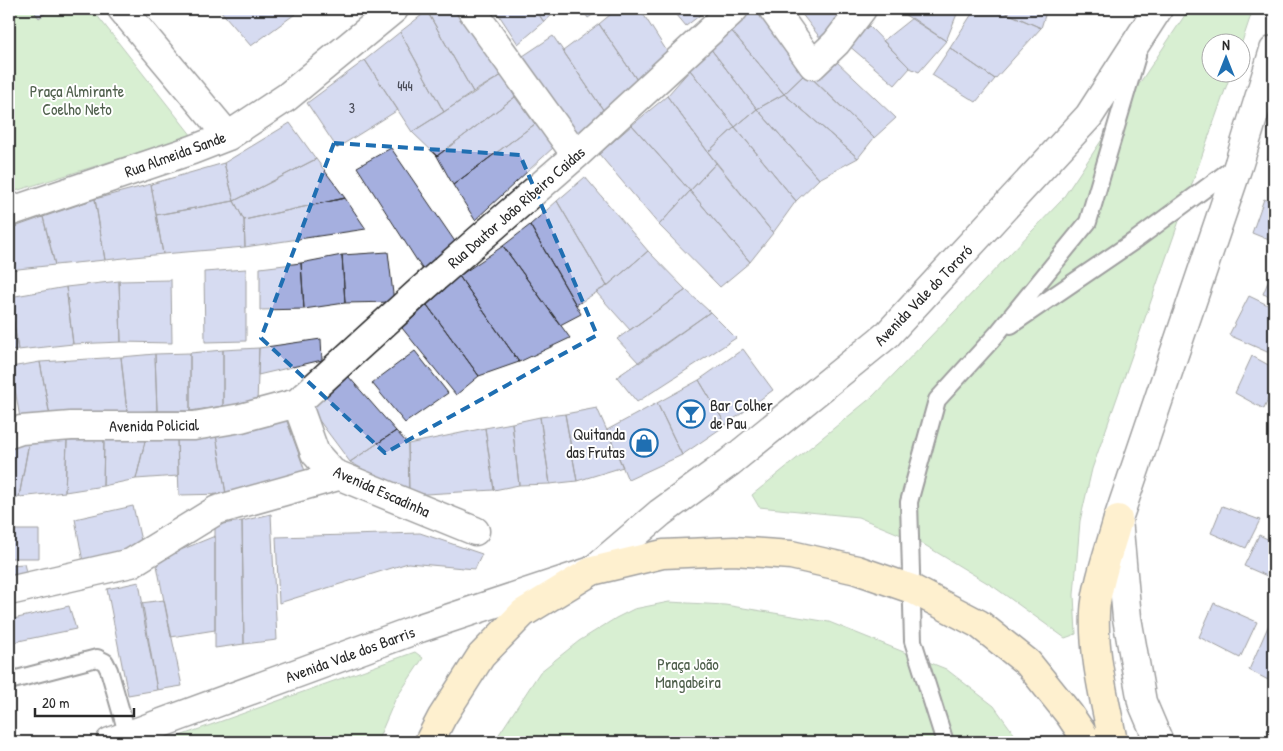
<svg xmlns="http://www.w3.org/2000/svg" width="1283" height="751" viewBox="0 0 1283 751" font-family="'Patrick Hand',sans-serif">
	<style>
		.green { fill: #a8db9c; stroke: #6a8364 }
		.building { fill: #a5afdf; stroke: #2b2b2b }
		.lines { fill: none; stroke-linecap: round; stroke-linejoin: round }
		.service-casing { stroke: #2b2b2b; stroke-width: 20 }
		.minor-casing { stroke: #2b2b2b; stroke-width: 31 }
		.tertiary-casing { stroke: #2b2b2b; stroke-width: 31 }
		.primary-casing { stroke: #2b2b2b; stroke-width: 31 }
		.service { stroke: #fff; stroke-width: 16 }
		.minor { stroke: #fff; stroke-width: 28 }
		.tertiary { stroke: #fff; stroke-width: 28 }
		.primary { stroke: #fdde96; stroke-width: 28 }
		.marked { fill: none; stroke: #1f6fb2; stroke-width: 4; stroke-dasharray: 10 6; stroke-linejoin: round }
		.labels { text-anchor: middle; dominant-baseline: central; stroke-width: 4; stroke-linejoin: round; paint-order: stroke }
		.number-label { font-size: 14px; fill: #4a4c58 }
		.park-label { font-size: 16px; fill: #50604d; stroke: #fff }
		.street-label { font-size: 16px; fill: #2b2b2b; stroke: #fff }
		.poi-label { font-size: 16px; fill: #2b2b2b; stroke: #fff; text-anchor: start }
	</style>
	<rect width="100%" height="100%" fill="#fff"/>
	<filter id="ink" filterUnits="userSpaceOnUse"><feTurbulence type="fractalNoise" baseFrequency=".02" numOctaves="2"/><feDisplacementMap in="SourceGraphic" scale="10" xChannelSelector="R" yChannelSelector="G"/><feConvolveMatrix kernelMatrix="1 2 1 2 8 2 1 2 1" color-interpolation-filters="sRGB"/></filter>
	<g filter="url(#ink)">
		<path class="green" d="M9,9H92L192,136L9,193Z
			M1189,9H1253L1241,45L1240,42H1210V72L1231,73L1092,469L1080,521L1074,595L1076,634L1065,638L994,587L923,544L858,517L759,507L752,495L872,397L1061,201Z
			M669,602L725,605L829,622L946,669L994,706L1020,742H494L540,672L579,641L616,618L634,609Z
			M415,652L423,658L395,700L377,742H163Z"/>
		<path class="building" d="M32,9H52L39,18Z
			M219,9H302L251,46Z
			M430,9H457L502,75L473,92L427,11Z
			M495,9H535L544,22L518,44Z
			M535,9H559L544,22Z
			M582,9H601L588,18Z
			M617,9H640L668,53L639,83L599,24Z
			M672,9H708L686,26Z
			M750,9H759L806,73L784,94L730,29Z
			M798,9H849L824,43Z
			M900,9H948L957,14L946,41L899,11Z
			M975,9H998L1041,28L995,79L950,48Z
			M998,9H1047L1041,28Z
			M427,11L473,92L444,112L400,32Z
			M912,18L946,41L919,72L910,68L883,41Z
			M599,24L639,83L606,114L563,51Z
			M869,26L910,68L895,85L848,45Z
			M730,29L784,94L757,109L710,48Z
			M400,32L444,112L412,132L365,60Z
			M553,36L606,114L578,138L523,56Z
			M710,48L757,109L735,127L690,70Z
			M950,48L995,79L976,102L932,75Z
			M365,60L398,110L337,148L307,103Z
			M835,60L896,118L874,138L812,78Z
			M690,70L735,127L708,152L667,96Z
			M806,73L874,138L858,158L784,94Z
			M502,75L515,97L437,156L412,132Z
			M784,94L858,158L819,179L757,109Z
			M667,96L716,163L690,191L632,125Z
			M515,97L535,124L453,185L437,156Z
			M757,109L819,179L796,201L735,127Z
			M290,123L316,159L234,201L224,163Z
			M535,124L555,146L475,220L453,185Z
			M632,125L690,191L659,225L599,154Z
			M735,127L796,201L773,233L708,152Z
			M1274,143V161L1268,159Z
			M391,148L456,243L423,270L357,167Z
			M316,159L345,198L244,220L234,201Z
			M224,163L234,201L156,215L151,184Z
			M716,163L773,233L750,262L690,191Z
			M585,177L648,251L607,286L557,201Z
			M151,184L163,254L105,260L95,199Z
			M690,191L750,262L720,287L659,225Z
			M345,198L366,229L245,247L244,220Z
			M95,199L105,260L55,265L43,217Z
			M1264,199L1274,203V242L1252,233Z
			M234,201L244,220L245,247L163,254L156,215Z
			M557,201L607,286L576,305L530,225Z
			M43,217L55,265L9,270V229Z
			M530,225L581,314L560,325L503,246Z
			M503,246L570,338L519,362L459,276Z
			M648,251L686,290L630,330L596,292L607,286Z
			M388,252L394,302L345,303L342,255Z
			M342,255L345,303L304,309L301,263Z
			M301,263L304,309L260,310V268Z
			M246,269V341L205,342L204,272Z
			M1273,270L1274,271V298L1263,294Z
			M459,276L519,362L479,376L427,305Z
			M171,280L172,343L121,342L119,281Z
			M119,281L121,342L73,344L66,287Z
			M66,287L73,344L18,350L10,297Z
			M686,290L710,312L639,363L617,339Z
			M1249,296L1274,308V355L1229,335Z
			M9,297H10L18,350L9,351Z
			M427,305L479,376L456,395L402,328Z
			M710,312L736,338L637,402L617,377Z
			M321,339L322,360L258,375L259,348Z
			M259,348L257,403L223,406V350Z
			M743,349L773,390L726,425L699,380Z
			M223,350V406L190,411V353Z
			M415,351L448,393L405,423L372,383Z
			M190,353V411H157L155,354Z
			M155,354L157,411L127,412L121,357Z
			M1252,356L1274,368V385L1264,409L1235,393Z
			M121,357L127,412L50,416L40,362Z
			M40,362L50,416L20,418L11,367Z
			M348,376L396,431L350,462L309,407Z
			M699,380L726,425L682,455L657,403Z
			M657,403L682,455L628,480L607,430Z
			M597,408L623,467L577,481L565,414Z
			M565,414L577,481L550,484L540,417Z
			M285,416L305,471L226,494L216,435Z
			M540,417L550,484L519,485L512,423Z
			M512,423L519,485L494,490L485,428Z
			M485,428L494,490L409,495L408,444Z
			M396,431L408,444L409,495L350,462Z
			M216,435L226,494L179,495L177,438Z
			M146,437L136,479L103,486L104,440Z
			M146,437L177,438L178,476L136,479Z
			M104,440L103,486L65,492L67,441Z
			M67,441L65,492L19,497L29,442Z
			M29,442L19,497L9,498V446Z
			M133,506L142,545L83,562L75,519Z
			M1222,506L1260,520L1246,548L1211,533Z
			M271,514L277,640L244,644L242,521Z
			M242,521L244,644L215,648V525Z
			M9,530H39V558H9Z
			M420,533L482,554L475,569L408,563L279,603L276,537Z
			M1259,535L1274,542V579L1244,566Z
			M215,536V630L171,637L156,560Z
			M24,564L28,579L9,583V565Z
			M139,582L157,690L128,695L107,589Z
			M164,600L182,686L157,690L141,603Z
			M1214,603L1257,622L1240,658L1199,637Z
			M69,606L76,629L9,643V620Z
			M1274,613V683L1249,670Z"/>
		<g class="lines">
			<g class="service-casing">
				<path id="service" d="M1011,325L1137,239L1237,165
					M9,681L97,658L105,662L109,670L128,736
					M945,742L913,641L909,502L937,400L996,335L1088,222L1137,56"/>
			</g>
			<g class="minor-casing">
				<path id="minor" d="M122,9L228,136
					M471,9L576,155
					M773,9L813,65L836,43L862,9
					M9,212L192,150L228,136L287,97L394,9
					M297,403L315,453L333,473L475,531
					M9,434L21,430L71,426H194L241,418L297,403L421,290L576,155L734,9
					M9,591L131,563L217,510L338,476"/>
			</g>
			<g class="tertiary-casing">
				<path id="tertiary" d="M110,742L420,628L592,571L660,513L730,462L888,334L1089,116L1158,9
					M1159,742L1142,702L1127,618L1118,519L1239,163L1274,50"/>
			</g>
			<g class="primary-casing">
				<path id="primary" d="M429,742L442,717L481,656L523,613L592,571L663,554L734,551L791,555L857,570L912,589L979,624L1028,663L1069,714L1088,742
					M1113,742C1105,700 1093,656 1095,612C1096,586 1111,545 1118,519"/>
			</g>
			<use href="#service" class="service"/>
			<use href="#minor" class="minor"/>
			<use href="#tertiary" class="tertiary"/>
			<use href="#primary" class="primary"/>
		</g>
	</g>
	<path d="M0 0H1283V751H0ZM334,143L520,155L597,335L385,453L261,338Z" fill="#fff" fill-opacity=".55" fill-rule="evenodd"/>
	<path class="marked" d="M334,143L520,155L597,335L385,453L261,338Z"/>
	<defs>
		<g id="bar-ring" transform="scale(1.4375)"><circle r="9.5" fill="#fff" stroke="#1f6fb2" stroke-width="1.5"/><path d="M-6-5H6L.8 .8V4.5H3.5V6h-7V4.5H-.8V.8Z" fill="#1f6fb2"/></g>
		<g id="shop-ring" transform="scale(1.4375)"><circle r="9.5" fill="#fff" stroke="#1f6fb2" stroke-width="1.5"/><path d="M-5-2.5h2.3a2.7 3.5 0 0 1 5.4 0H5L5.5 6h-11ZM-1.5-2.5h3a1.5 2.3 0 0 0-3 0Z" fill="#1f6fb2"/></g>
	</defs>
	<g fill-rule="evenodd">
		<use href="#bar-ring" x="691" y="414"/>
		<use href="#shop-ring" x="644" y="443"/>
	</g>
	<g class="labels">
		<g class="number-label">
			<text x="405" y="85">444</text>
			<text x="352" y="107">3</text>
		</g>
		<g class="park-label">
			<text x="77" y="91">Praça Almirante<tspan x="77" dy="18">Coelho Neto</tspan></text>
			<text x="688" y="664">Praça João<tspan x="688" dy="18">Mangabeira</tspan></text>
		</g>
		<g class="street-label">
			<text transform="translate(175 154) rotate(-20)">Rua Almeida Sande</text>
			<text transform="translate(516 207) rotate(-41)">Rua Doutor João Ribeiro Caidas</text>
			<text transform="translate(923 295) rotate(-46)">Avenida Vale do Tororó</text>
			<text transform="translate(154 425) rotate(-1)">Avenida Policial</text>
			<text transform="translate(382 491) rotate(24)">Avenida Escadinha</text>
			<text transform="translate(350 654) rotate(-20)">Avenida Vale dos Barris</text>
		</g>
		<g class="poi-label">
			<text x="710" y="405">Bar Colher<tspan x="710" dy="18">de Pau</tspan></text>
			<text x="625" y="434" text-anchor="end">Quitanda<tspan x="625" dy="18">das Frutas</tspan></text>
		</g>
	</g>
	<rect width="1283" height="751" fill="none" stroke="#fff" stroke-width="30"/>
	<rect x="15" y="15" width="1253" height="721" fill="none" stroke="#2b2b2b" stroke-width="2" filter="url(#ink)"/>
	<g transform="translate(1226 58)"><circle r="24" fill="#ffffff" stroke="#aaaaaa"/>
	<path d="M0-4L9 19L0 12L-9 19Z" fill="#1f6fb2"/>
	<text y="-8" font-size="14" font-weight="bold" text-anchor="middle" fill="#2b2b2b">N</text>
	</g>
	<path d="M35 708v8h99v-8" fill="none" stroke="#2b2b2b" stroke-width="2.5"/>
	<text x="42" y="708" font-size="15" fill="#2b2b2b" stroke="#ffffff" stroke-width="4" paint-order="stroke">20 m</text>
</svg>
